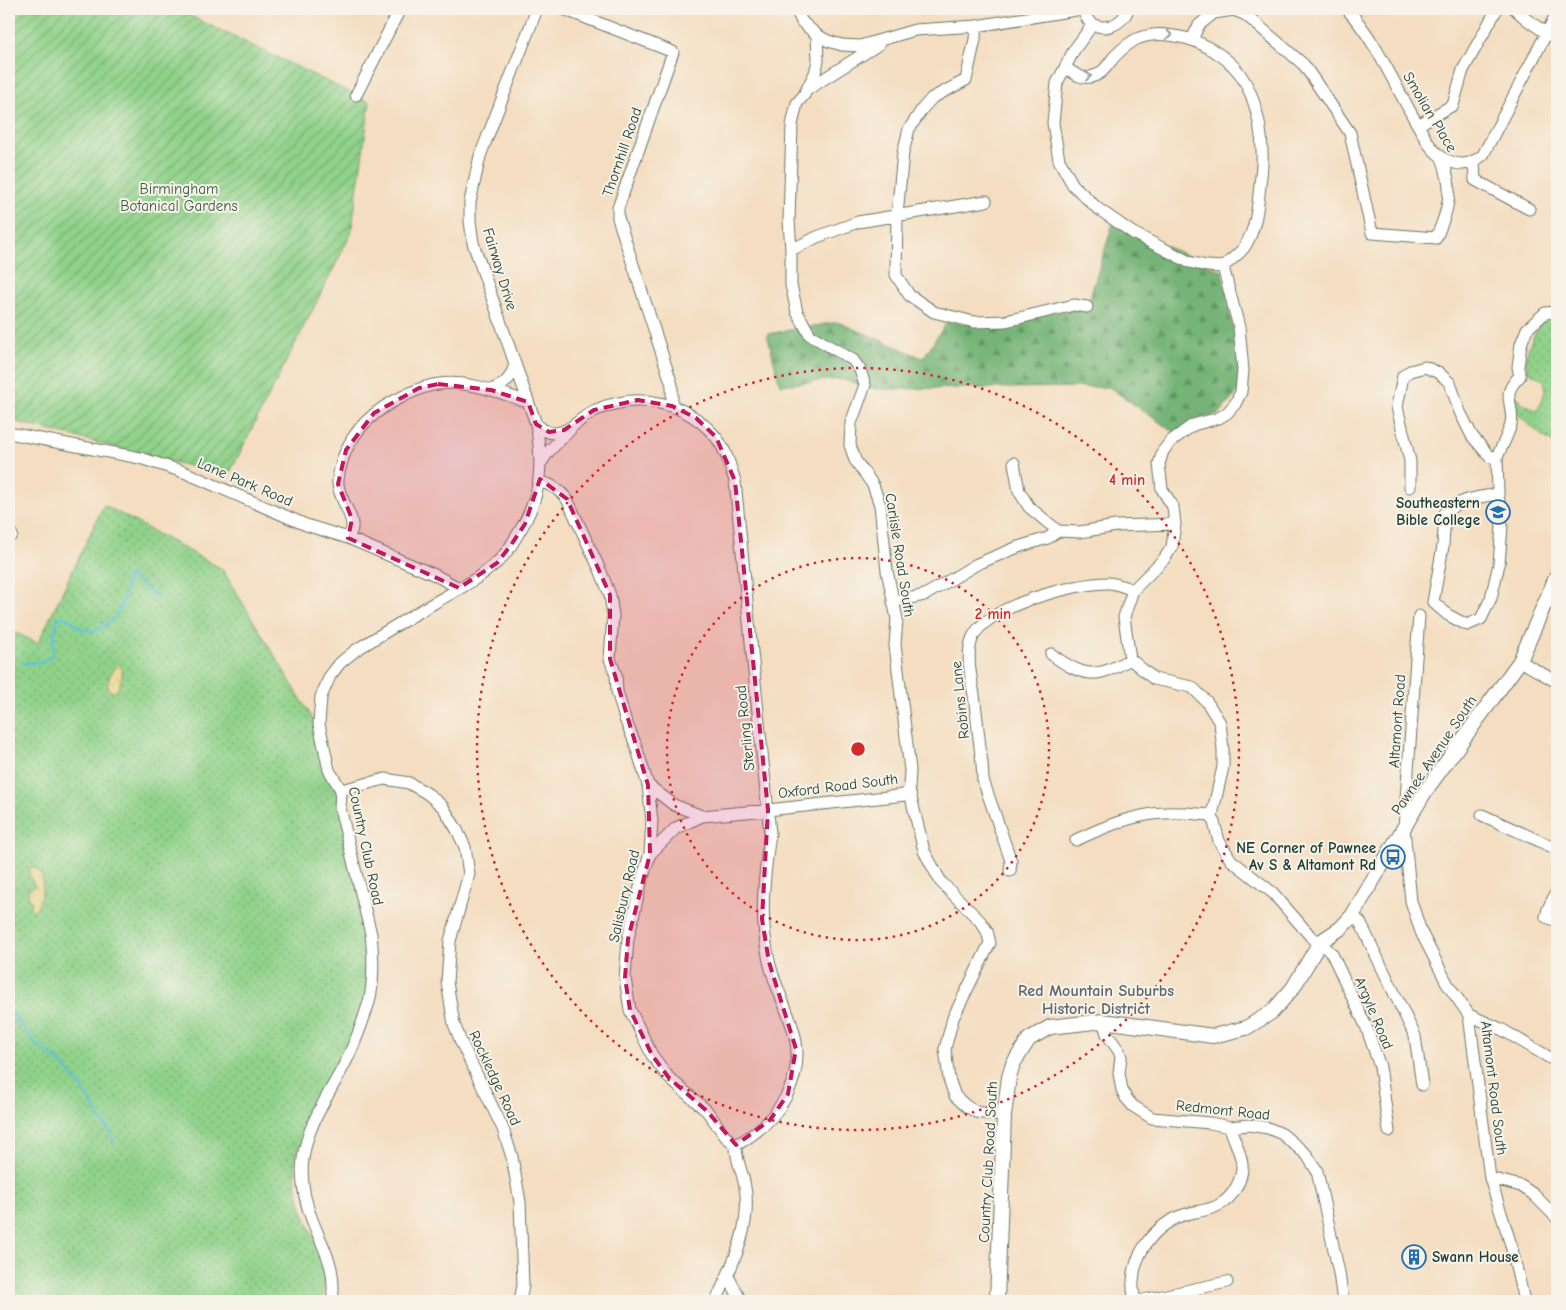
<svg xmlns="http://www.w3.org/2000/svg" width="1566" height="1310" viewBox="0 0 1566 1310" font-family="'Comic Neue',sans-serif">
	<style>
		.grass { fill: url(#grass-dots); stroke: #58885f }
		.forest { fill: url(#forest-firs); stroke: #4a7855 }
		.sand { fill: url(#sand-dots); stroke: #868c69 }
		.garden { fill: url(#garden-furrows); stroke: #58885f }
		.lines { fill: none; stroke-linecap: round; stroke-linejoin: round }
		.stream { stroke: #5ac2d7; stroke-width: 2.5 }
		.minor-casing { stroke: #6a7565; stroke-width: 13 }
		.major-casing { stroke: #6a7565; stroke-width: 16 }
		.minor { stroke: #fff; stroke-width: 11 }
		.major { stroke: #fff; stroke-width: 14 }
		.oneway { stroke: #8f9e9a }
		.marked { fill: #c2185b; fill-opacity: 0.2; stroke: #c2185b; stroke-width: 4; stroke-dasharray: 10 6; stroke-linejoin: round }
		.ring { fill: none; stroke: #d62828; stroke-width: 2.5; stroke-dasharray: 2.5 5 }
		.labels { text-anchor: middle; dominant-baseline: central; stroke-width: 4; stroke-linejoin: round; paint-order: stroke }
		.street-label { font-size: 15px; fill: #1f3d34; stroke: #f7f3e8 }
		.park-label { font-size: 15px; fill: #365b45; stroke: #f7f3e8 }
		.poi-label { font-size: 15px; font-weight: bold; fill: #1f3d34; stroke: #f7f3e8; text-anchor: end }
		.neighbourhood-label { font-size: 16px; font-weight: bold; fill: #5f666e; stroke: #f7f3e8 }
		.centre { fill: #d62828; stroke: #f7f3e8; stroke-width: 2.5 }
		.ring-label { font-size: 15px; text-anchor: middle; font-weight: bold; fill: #d62828; stroke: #f7f3e8; stroke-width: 4; stroke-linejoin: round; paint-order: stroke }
	</style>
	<defs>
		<pattern id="grass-dots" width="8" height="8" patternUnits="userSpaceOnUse" patternTransform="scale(1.25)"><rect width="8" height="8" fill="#90d28a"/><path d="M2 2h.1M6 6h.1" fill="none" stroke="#75ac72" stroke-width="1.8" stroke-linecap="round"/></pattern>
		<pattern id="forest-firs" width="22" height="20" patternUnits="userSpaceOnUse" patternTransform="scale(1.25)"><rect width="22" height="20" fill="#74b476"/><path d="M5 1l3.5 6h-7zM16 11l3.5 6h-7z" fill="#5f9462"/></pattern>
		<pattern id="sand-dots" width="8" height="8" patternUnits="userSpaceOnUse" patternTransform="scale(1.25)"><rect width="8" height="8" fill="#eeda9e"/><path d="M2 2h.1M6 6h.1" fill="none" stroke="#ccbc89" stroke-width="1.8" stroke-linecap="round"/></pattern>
		<pattern id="garden-furrows" width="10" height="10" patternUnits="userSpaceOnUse" patternTransform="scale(1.25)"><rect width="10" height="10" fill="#90d28a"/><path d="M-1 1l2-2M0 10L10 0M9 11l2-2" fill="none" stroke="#75ac72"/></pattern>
	</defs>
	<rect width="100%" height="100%" fill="#f7f3e8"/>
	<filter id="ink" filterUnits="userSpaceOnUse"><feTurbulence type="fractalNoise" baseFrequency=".02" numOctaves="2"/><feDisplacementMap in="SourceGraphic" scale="10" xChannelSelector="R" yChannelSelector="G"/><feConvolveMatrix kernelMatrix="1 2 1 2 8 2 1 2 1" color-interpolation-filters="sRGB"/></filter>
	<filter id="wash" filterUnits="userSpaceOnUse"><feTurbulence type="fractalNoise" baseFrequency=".0096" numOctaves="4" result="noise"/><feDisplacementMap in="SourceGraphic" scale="20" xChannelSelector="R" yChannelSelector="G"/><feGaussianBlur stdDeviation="1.12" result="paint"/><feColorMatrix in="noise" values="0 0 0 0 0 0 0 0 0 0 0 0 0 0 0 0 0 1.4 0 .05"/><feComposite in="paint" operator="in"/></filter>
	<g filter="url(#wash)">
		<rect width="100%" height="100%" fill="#f4ddc0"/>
		<path class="grass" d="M1557,314V445L1541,435L1515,412L1514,393L1517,396L1521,402L1537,411L1545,392L1544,380C1539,377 1531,375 1528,369C1520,357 1539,325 1546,315Z
			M104,505L222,569L316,724L338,791L368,935L370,956L366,1001L346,1053L309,1118L295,1160L296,1184L302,1209L321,1255L325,1277L322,1301H9V630L38,643Z"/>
		<path class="forest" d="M1113,223L1222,271L1241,373L1238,392L1218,415L1193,419L1175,433L1109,387L876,389L840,379L780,385L767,334L838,322L923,358L947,322L979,325L1087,307Z"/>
		<path class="sand" d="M118,664L122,668V676L118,689L113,692L108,689C107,680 112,669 118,664Z
			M31,867C50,870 42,901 34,911L30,907L31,901L28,895L29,889L35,887C34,880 25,875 31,867Z"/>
		<path class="garden" d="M9,9H176L370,102L351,234L228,476L9,420Z"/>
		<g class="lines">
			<path class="stream" d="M23,663C36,662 43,665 53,654V642L58,617C73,616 74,627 86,630C102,635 118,615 123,601C126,593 125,582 130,575L153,594L158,595
				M9,1010L37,1045L61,1063L82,1087L98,1116L107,1127L114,1142"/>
		</g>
	</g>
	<g filter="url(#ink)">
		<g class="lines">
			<g class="minor-casing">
				<path id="minor" d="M563,9L673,52L618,208V218L672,385V406
					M796,9L802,22L817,35L828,41L842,45L860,46L915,30L976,26L1082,9
					M1082,9C1084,12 1086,17 1088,20C1101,34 1123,25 1128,9
					M1515,9L1526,19L1546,33
					M1093,24L1074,50L1057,83L1053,123L1059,160L1073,185L1097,208L1133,233L1189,262L1207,266L1223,267
					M976,26L975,39L966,80L932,98L923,108L909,129L903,153L897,215L896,275L909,295L934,312L974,322L1006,321L1074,305L1087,307
					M817,35L818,61L815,73L804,95L797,103L792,125L789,221L791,250V285L797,312L810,335L853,360L860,370L865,385L851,423L850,445L855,460L873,485L880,505L887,571L897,619L895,645L910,770L909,789L924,851L941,882L980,921L987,931L990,943L953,1018L945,1049L949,1079L955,1096L966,1106L976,1112L1004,1116
					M1192,39L1199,25L1214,13L1234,10L1246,15L1304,65L1350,133L1372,233L1436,238C1444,220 1452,199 1448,179C1446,173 1445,162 1441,157C1439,154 1435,152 1433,149C1427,143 1423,134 1419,127C1395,87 1378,43 1347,9
					M1066,68C1074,73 1080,79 1090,77C1103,75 1107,65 1115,56C1121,50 1131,41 1139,38C1155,33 1164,34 1180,37C1200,40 1228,57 1240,74C1259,101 1265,144 1261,176C1258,200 1258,225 1245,246C1240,254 1230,260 1223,267
					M808,89L879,44
					M356,95L400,9
					M1418,125L1453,105L1463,70L1497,9
					M1442,158C1458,166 1468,167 1483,155L1557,13
					M1474,162L1475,180L1529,209
					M791,250L817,237L858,222L986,201
					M1223,267L1239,327L1243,370L1241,392L1235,404L1227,413L1219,418L1193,425L1171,441L1163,451L1159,464L1162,489L1173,507L1175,524L1172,547L1164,559L1133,590L1124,617L1130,659L1154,679L1192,687L1207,702L1220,723L1223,749V767L1212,815L1219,841L1231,860L1273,893L1312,938L1320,942L1332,954L1366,1026L1380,1067L1389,1131
					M491,390C505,385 511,379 515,364
					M536,424C542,429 548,434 557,433C572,431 583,415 596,410C638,392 685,401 715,436C726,449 730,466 735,481L770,833C764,878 759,916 769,961C774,984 786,1006 793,1029C808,1078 778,1122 736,1145
					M9,433L140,458L184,472L306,525L348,538L435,575L459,588
					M1497,457L1498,494
					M541,463L549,451L570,430
					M1014,463L1019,491L1029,507L1058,531
					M539,482C552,484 558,489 567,499L601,572L610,595L613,615L610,659L616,675L617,691L625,719L635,743L648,785L652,821L650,854L641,883L628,939L625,978L630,1010L652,1055L669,1078L707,1111L726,1137L736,1145C735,1159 743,1172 745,1187C752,1227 732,1266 716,1301
					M1410,487V461L1397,407L1403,376L1410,371L1425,367L1439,373L1450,383L1460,412L1472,436L1490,457H1497C1502,446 1508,435 1511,424C1515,403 1499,396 1520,376L1518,367L1521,344L1527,329L1545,313L1557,312
					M1498,494L1502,526L1499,564L1491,598L1481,619L1467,625L1448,615L1433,602L1443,546L1445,513C1459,499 1479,497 1498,494Z
					M9,535H12
					M348,538C349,535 352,531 352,528C354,516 339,499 338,484C337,476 341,466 343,458C354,427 377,408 406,395C416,390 427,385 439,384C469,380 500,393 528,402
					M893,602L925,595L977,564L1018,547L1048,538L1058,531L1080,532L1116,526L1175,524
					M1419,616L1404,828L1411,901L1421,932L1448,985L1469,1015L1490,1178L1511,1245L1524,1301
					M1051,654C1082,677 1097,680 1130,659
					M1520,661L1557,682
					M648,785L674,805L702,816
					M341,790L385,779L409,783L428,794L443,807L457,830L465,847L469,874L450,941L447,982L454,1024L461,1042L503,1129L512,1157L520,1202L523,1285L520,1301
					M1482,815L1557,849
					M1076,840C1104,827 1134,814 1165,813C1181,812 1197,814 1212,815
					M650,854L676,828L702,816L768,810L905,795L909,789
					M1010,871L1011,861L983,780L982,763C979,741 977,718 974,695C971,678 966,656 972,639C984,606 1075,583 1108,583C1116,583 1125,587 1133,590
					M1557,891L1548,909L1546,917L1557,921
					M1352,916L1360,922L1415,1036L1422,1085
					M1469,1015L1501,1029L1557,1062
					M1103,1021L1107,1034L1119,1051L1121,1057L1119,1073L1122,1090L1126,1098L1133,1106L1152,1118L1210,1123L1230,1127L1249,1125L1268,1128L1282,1134L1307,1155L1317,1171L1339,1273L1343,1301
					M1490,1178L1521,1186L1533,1194L1557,1218
					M728,1276L741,1301
					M332,1301C338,1262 318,1242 308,1208C303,1193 301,1173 303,1159C308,1120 333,1090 349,1055C356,1040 364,1018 369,1002C374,983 373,954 371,934L340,808L341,790L329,770L319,724L321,697L330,676L340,663L356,650C382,634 408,618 434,603C455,591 477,580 495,564C504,557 511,546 516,537C541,499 544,467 536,424L473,243L470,221V202L480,156L537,9
					M1135,1301C1134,1295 1132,1288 1133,1282C1134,1254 1153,1228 1178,1217C1191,1211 1207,1212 1219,1205C1233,1198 1243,1179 1242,1164C1241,1153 1233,1138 1230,1127
					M1139,1301L1227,1282"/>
			</g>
			<g class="major-casing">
				<path id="major" d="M997,1301L1004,1116L1009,1077L1013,1064L1029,1039L1050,1027L1103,1021L1213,1036L1246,1028L1272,1012L1293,988L1320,942L1341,928L1352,916L1426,790L1520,661L1557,575"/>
			</g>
			<use href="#minor" class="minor"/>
			<use href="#major" class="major"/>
		</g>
		<defs><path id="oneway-chevron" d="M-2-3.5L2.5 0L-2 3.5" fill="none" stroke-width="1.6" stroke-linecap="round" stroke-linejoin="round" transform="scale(1.25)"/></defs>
		<g class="oneway">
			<use href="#oneway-chevron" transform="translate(1169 35) rotate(9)"/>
			<use href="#oneway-chevron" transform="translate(1088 76) rotate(-6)"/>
		</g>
	</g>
	<path class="marked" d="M438,384L491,390L528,402L536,424L549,432L564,430L594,410L638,400L672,406L696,418L716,437L735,481L768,810L762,919L769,962L796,1049L788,1094L770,1120L736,1145L707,1111L669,1078L652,1055L630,1010L625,978L628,939L650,854L648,785L610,659V595L567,499L540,479L525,524L511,545L497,563L459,588L348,538L352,519L338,484L346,450L374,413L419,388Z"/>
	<g class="ring">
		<circle cx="858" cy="749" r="191"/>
		<circle cx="858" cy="749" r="381"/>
	</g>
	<defs>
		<g id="school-ring" transform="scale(1.25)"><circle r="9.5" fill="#f7f3e8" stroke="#1f6fb2" stroke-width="1.5"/><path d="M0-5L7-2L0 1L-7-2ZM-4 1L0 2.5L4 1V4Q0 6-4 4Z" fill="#1f6fb2"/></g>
		<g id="bus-ring" transform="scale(1.25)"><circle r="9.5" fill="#f7f3e8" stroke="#1f6fb2" stroke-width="1.5"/><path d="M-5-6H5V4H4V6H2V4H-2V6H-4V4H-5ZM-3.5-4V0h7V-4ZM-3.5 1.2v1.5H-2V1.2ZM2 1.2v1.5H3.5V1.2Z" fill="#1f6fb2"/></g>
		<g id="building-ring" transform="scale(1.25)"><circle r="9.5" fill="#f7f3e8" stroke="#1f6fb2" stroke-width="1.5"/><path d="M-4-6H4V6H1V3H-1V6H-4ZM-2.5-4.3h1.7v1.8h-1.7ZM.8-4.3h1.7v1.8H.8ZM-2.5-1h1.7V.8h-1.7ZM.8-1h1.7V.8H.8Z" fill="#1f6fb2"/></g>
	</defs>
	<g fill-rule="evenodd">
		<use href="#school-ring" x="1498" y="512"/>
		<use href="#bus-ring" x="1393" y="857"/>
		<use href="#building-ring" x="1414" y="1257"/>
	</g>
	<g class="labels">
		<g class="street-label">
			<text transform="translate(1430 112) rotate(59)">Smolian Place</text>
			<text transform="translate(622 152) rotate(-71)">Thornhill Road</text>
			<text transform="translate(500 269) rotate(73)">Fairway Drive</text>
			<text transform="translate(245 482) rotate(23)">Lane Park Road</text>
			<text transform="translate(900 555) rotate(81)">Carlisle Road South</text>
			<text transform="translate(960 700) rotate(-96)">Robins Lane</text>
			<text transform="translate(1397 721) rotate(-86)">Altamont Road</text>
			<text transform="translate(745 728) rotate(-96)">Sterling Road</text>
			<text transform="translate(1434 755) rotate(-56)">Pawnee Avenue South</text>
			<text transform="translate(838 786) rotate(-7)">Oxford Road South</text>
			<text transform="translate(366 846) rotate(78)">Country Club Road</text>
			<text transform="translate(624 896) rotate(-77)">Salisbury Road</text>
			<text transform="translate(1374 1013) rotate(67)">Argyle Road</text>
			<text transform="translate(495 1078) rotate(65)">Rockledge Road</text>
			<text transform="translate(1494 1088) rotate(83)">Altamont Road South</text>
			<text transform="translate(1223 1110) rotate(6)">Redmont Road</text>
			<text transform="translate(988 1162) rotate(-87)">Country Club Road South</text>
		</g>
		<g class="park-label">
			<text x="179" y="189">Birmingham<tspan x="179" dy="17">Botanical Gardens</tspan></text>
		</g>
		<g class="poi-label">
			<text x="1480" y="503">Southeastern<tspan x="1480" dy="17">Bible College</tspan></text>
			<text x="1376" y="848">NE Corner of Pawnee<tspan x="1376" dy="17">Av S &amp; Altamont Rd</tspan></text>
			<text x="1432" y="1257" text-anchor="start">Swann House</text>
		</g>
		<g class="neighbourhood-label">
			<text x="1096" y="991">Red Mountain Suburbs<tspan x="1096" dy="18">Historic District</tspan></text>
		</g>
	</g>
	<circle cx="858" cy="749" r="8" class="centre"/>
	<g class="ring-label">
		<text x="1127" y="485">4 min</text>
		<text x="993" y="619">2 min</text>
	</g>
	<rect width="1566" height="1310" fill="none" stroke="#f7f3e8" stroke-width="30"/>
</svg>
